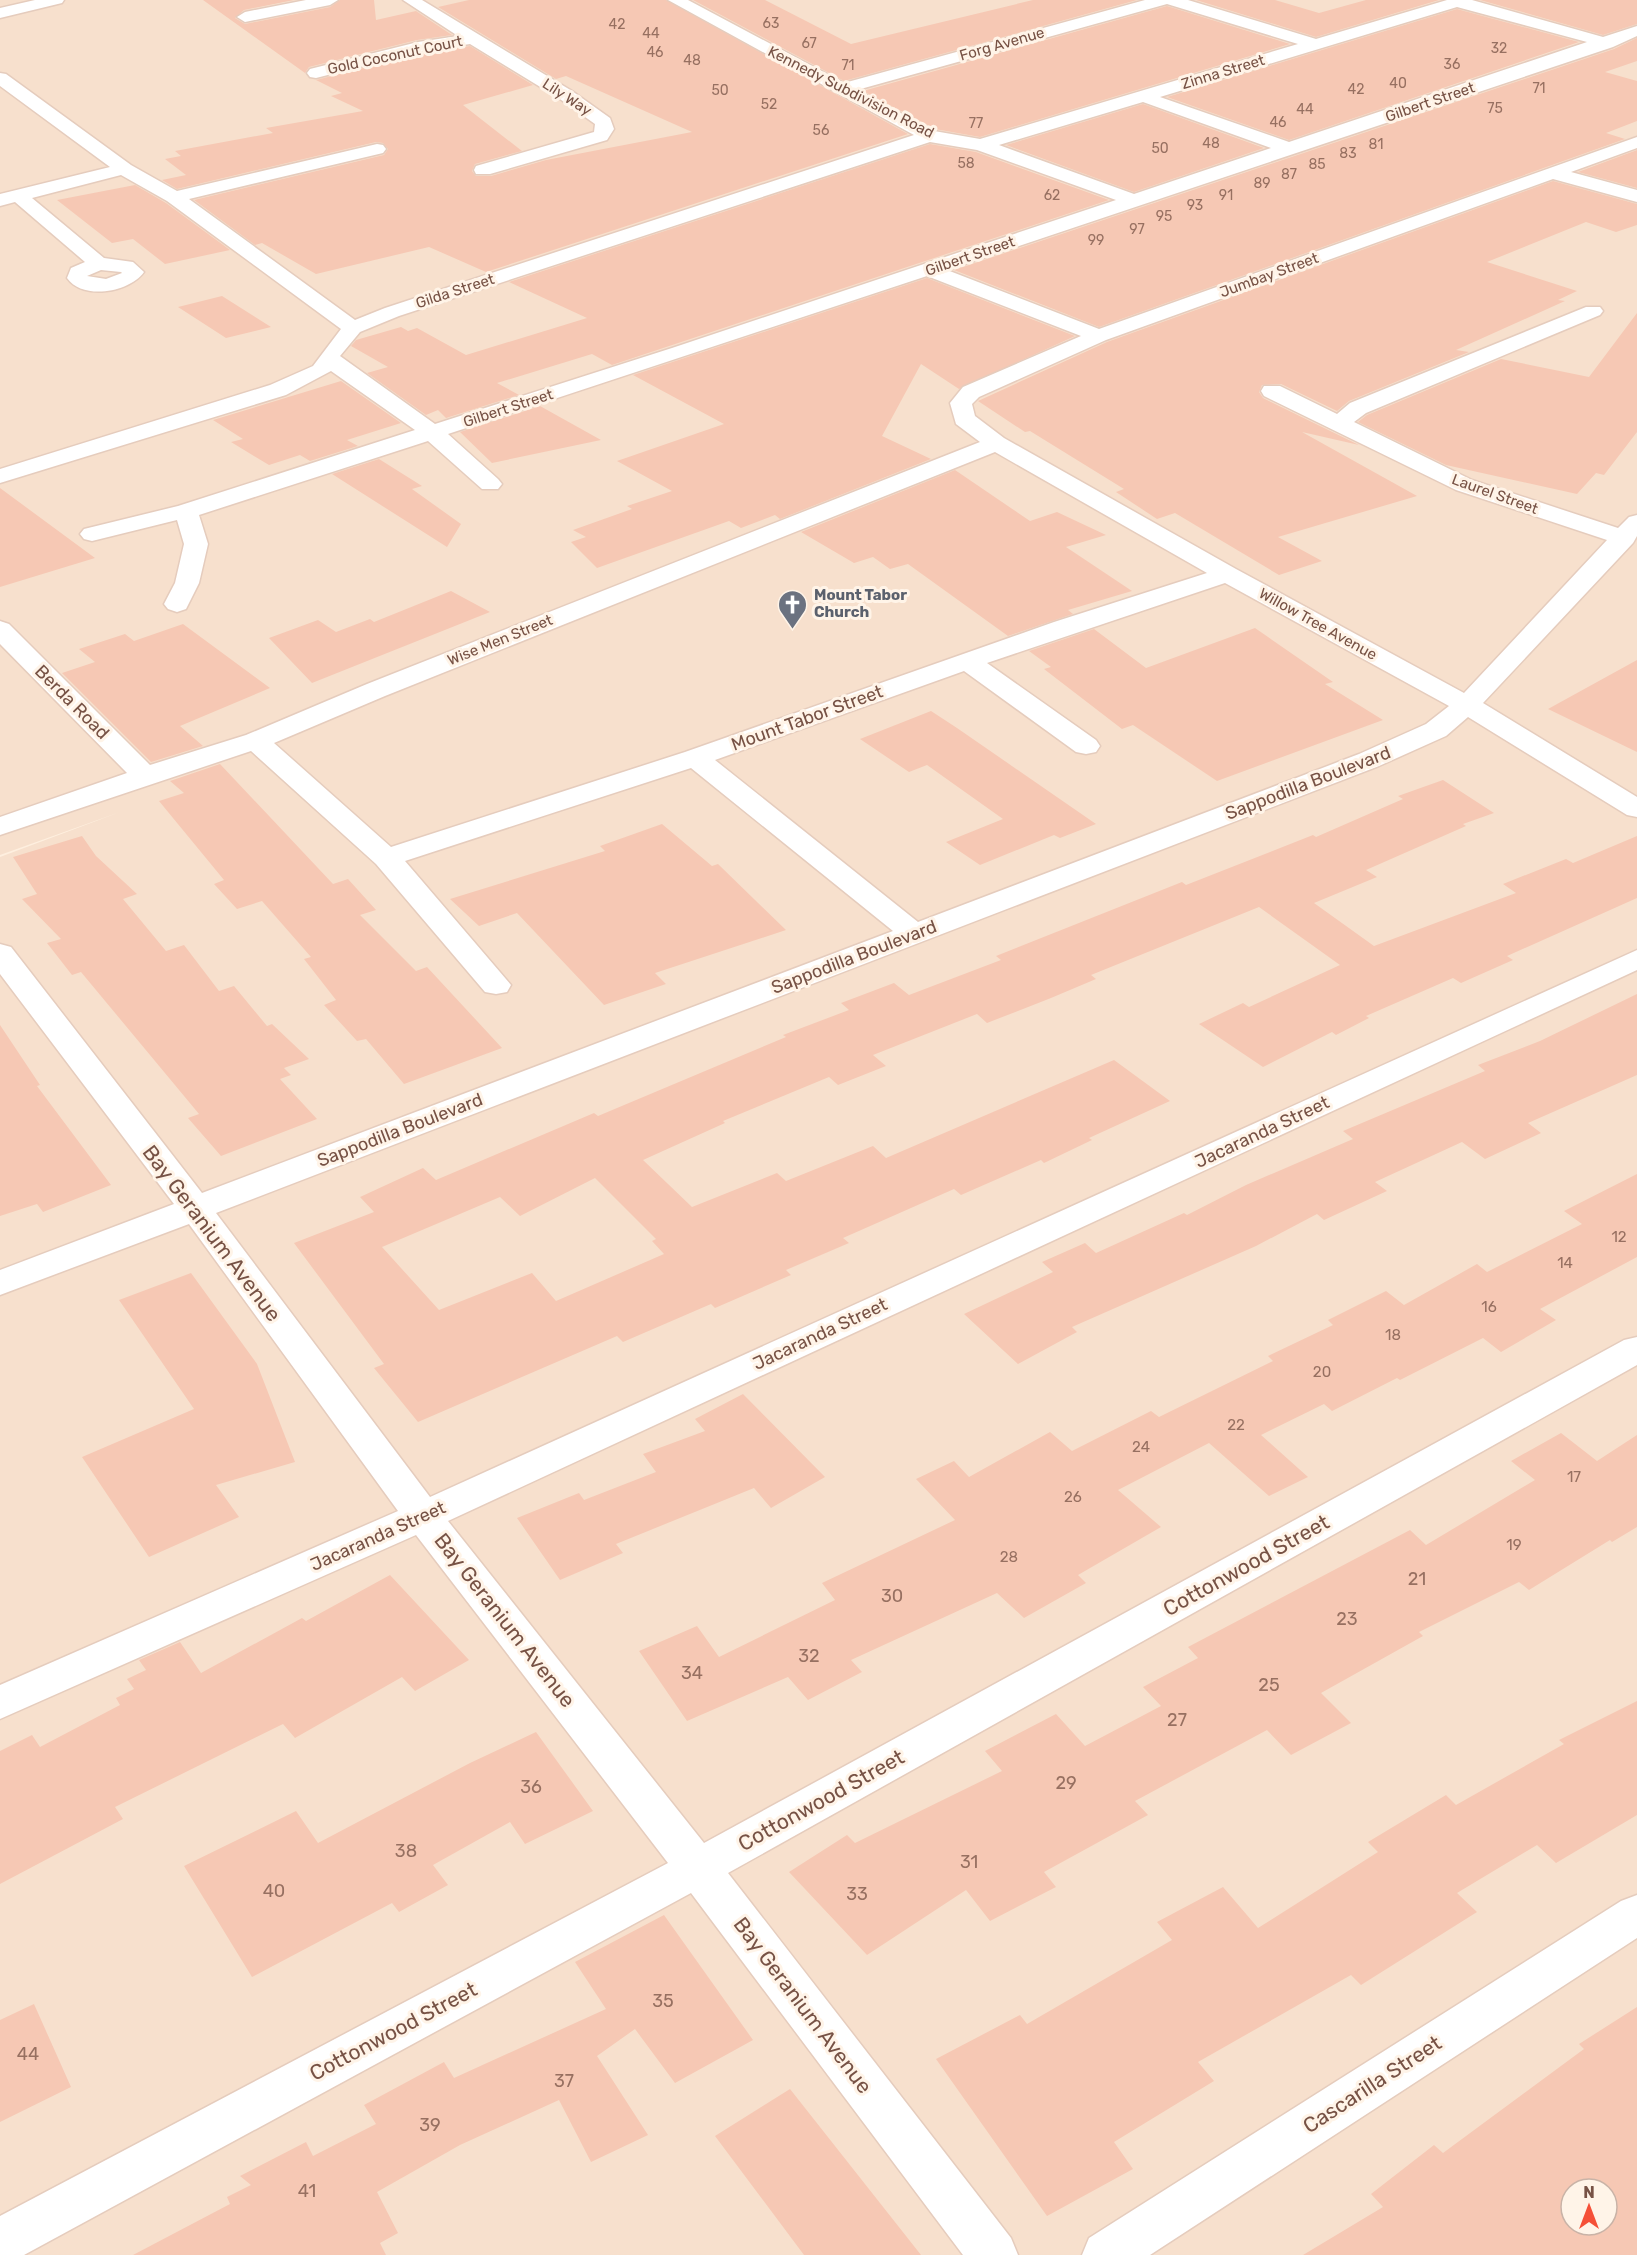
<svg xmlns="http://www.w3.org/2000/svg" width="1637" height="2255" viewBox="0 0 1637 2255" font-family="Rubik,sans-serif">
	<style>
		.residential { fill: #f7e0cd; fill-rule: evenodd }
		.building { fill: #f6c8b4; fill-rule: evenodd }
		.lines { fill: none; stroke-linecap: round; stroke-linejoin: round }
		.minor-casing { stroke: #e5ccbd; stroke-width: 3 }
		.minor { fill: #fff; fill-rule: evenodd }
		.labels { text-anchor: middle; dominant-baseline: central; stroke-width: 6; stroke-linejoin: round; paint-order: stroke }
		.far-number-label { font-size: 14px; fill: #977061 }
		.far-street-label { font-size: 15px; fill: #775245; stroke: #fff4e8 }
		.far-worship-label { font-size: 15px; font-weight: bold; fill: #5b616d; stroke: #fff4e8; text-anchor: start }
		.number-label { font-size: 15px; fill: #977061 }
		.street-label { font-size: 18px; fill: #775245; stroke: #fff4e8 }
		.near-number-label { font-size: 18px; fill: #977061 }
		.near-street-label { font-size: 21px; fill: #775245; stroke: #fff4e8 }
	</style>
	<rect width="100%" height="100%" fill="#feefdf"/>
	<path class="residential" d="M0 0H1637V2255H0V857L120 812 0 855ZM1571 2189H1607V2225H1571Z"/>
	<path class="building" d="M203 0H294L244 10 235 18 245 24 330 7 340 0H374L376 20 416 11 452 35 417 40 309 67 305 73Z
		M469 0H666L908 134 486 272 429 247 316 274 262 243 255 245 194 200 384 155 388 149 383 143 376 142 177 189 162 180 186 175 165 159 181 156 175 151 273 133 266 128 363 111 331 96 342 93 316 80 418 54 470 46 533 85 463 105 522 151 475 164 472 171 476 176H491L546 160 692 132 566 76 556 79 438 7Z
		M693 0H765L851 44 1033 0H1137L844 81Z
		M1196 0H1275L1319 13 1366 0H1439L1316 37Z
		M1480 0H1637V24L1603 35Z
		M1167 6 1290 44 980 137 935 129 863 91Z
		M1457 9 1579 42 1289 140 1167 97Z
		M1637 38V61L1605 72 1637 81V121L1606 133 1625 139 1099 327 954 270 1614 49Z
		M1143 104 1264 148 1134 192 1006 145Z
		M930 144 976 152 1109 200 612 365 592 354 497 383 519 395 446 418 438 410 426 415 367 373 388 367 351 346 356 340 401 327 408 331 417 328 466 355 587 318 509 282Z
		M1637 150V188L1578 172Z
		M1553 181 1637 204V225L1616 232 1586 222 1487 262 1577 291 1558 300 1565 301 1456 350 1469 352 1349 401 1337 411 1281 384 1262 385 1259 392 1263 398 1359 445 1302 432 1417 496 1278 537 1322 561 1279 575 1175 513 1157 519 1116 492 1124 489 1030 431 1025 432 978 401 1107 342Z
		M135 185 166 203 230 250 165 264 133 239 112 243 57 200Z
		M927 278 1075 336 959 389 921 364 882 436 931 459 780 519 775 515 741 528 729 521 597 568 571 542 586 537 573 530 632 509 627 506 672 491 617 461 724 424 633 375Z
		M222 296 271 327 226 338 178 307Z
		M1637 313V432L1604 475 1596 473 1577 494 1446 465 1358 422 1367 415 1501 359 1589 377Z
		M341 381 401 423 347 440 358 446 310 461 300 455 269 465 231 442 243 439 213 420Z
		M540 406 601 440 492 463 460 432Z
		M379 459 422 486 412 489 461 524 447 547 332 474Z
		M955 470 1030 521 1057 512 1106 535 1066 547 1132 591 1068 610 1073 614 1008 636 908 564 890 569 873 557 854 563 801 532Z
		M0 488 95 558 0 587Z
		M451 591 490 612 312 683 269 638 318 620 336 632 370 619 374 622Z
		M183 624 270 688 180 726 203 746 151 762 62 673 95 662 79 649 125 634 134 641Z
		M1255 628 1333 682 1325 684 1383 720 1217 781 1133 725 1122 729 1044 669 1051 667 1029 651 1094 629 1146 668Z
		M1637 660V752L1548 709Z
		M931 711 957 728 1096 824 1060 838 1054 835 980 865 946 842 1003 819 927 765 909 772 860 739Z
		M220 764 333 884 348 879 376 910 360 915 416 971 427 967 502 1048 404 1084 366 1039 357 1041 324 1005 336 1000 304 959 311 957 262 901 237 909 214 884 224 880 159 801 184 793 170 781Z
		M1443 780 1494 813 1463 824 1466 826 1366 870 1377 877 1314 903 1374 946 1516 893 1503 884 1566 859 1573 863 1637 836V898L1507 956 1513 960 1461 983 1453 978 1366 1016 1369 1018 1336 1035 1332 1032 1263 1067 1199 1024 1243 1003 1249 1007 1340 965 1259 907 1091 975 1096 979 1051 998 987 1023 977 1014 873 1055 886 1066 838 1085 829 1077 723 1121 725 1123 643 1160 692 1207 777 1173 786 1181 873 1146 886 1158 1114 1060 1170 1101 1089 1138 1092 1140 1044 1163 1041 1160 961 1195 954 1189 843 1238 849 1243 786 1270 791 1275 715 1308 711 1304 623 1342 617 1336 418 1422 374 1368 384 1364 294 1243 374 1212 360 1197 423 1168 436 1180 594 1113 598 1116 786 1037 783 1035 849 1010 841 1003 894 983 909 995 1001 960 996 956 1182 882 1186 885 1313 835 1316 837 1403 799 1398 796ZM595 1178 656 1239 652 1241 664 1254 556 1301 532 1273 439 1310 382 1247 500 1197 520 1216Z
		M662 824 712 866 718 864 786 930 655 973 666 984 604 1005 517 913 479 926 450 899 605 851 600 846Z
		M82 836 96 856 137 894 123 899 166 951 184 945 219 991 234 986 267 1026 272 1024 309 1059 284 1068 291 1075 280 1079 317 1119 221 1156 188 1118 199 1114 81 972 72 975 47 943 61 939 22 899 37 894 13 857Z
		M1637 994V1075L1528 1123 1541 1133 1485 1159 1462 1142 1375 1182 1387 1191 1324 1220 1317 1214 1256 1246 1072 1327 1077 1332 1018 1364 964 1314 1053 1272 1042 1262 1085 1243 1096 1253 1184 1213 1187 1215 1246 1185 1353 1139 1343 1131 1485 1071 1478 1065 1540 1041Z
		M0 1025 40 1085 37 1086 111 1185 43 1212 37 1204 0 1216Z
		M1637 1174V1257L1540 1309 1556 1320 1501 1352 1483 1338 1400 1380 1397 1378 1332 1411 1324 1404 1261 1435 1308 1477 1269 1496 1209 1443 1118 1490 1161 1527 1078 1575 1086 1583 1024 1618 997 1593 851 1660 862 1672 808 1700 788 1677 687 1721 639 1651 697 1626 719 1657 835 1600 822 1583 955 1520 916 1479 954 1461 969 1477 1050 1432 1072 1451 1151 1411 1159 1417 1273 1361 1268 1356 1333 1325 1328 1320 1386 1291 1404 1305 1477 1264 1487 1272 1582 1224 1564 1211Z
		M191 1273 257 1364 295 1462 216 1485 239 1517 149 1557 82 1457 194 1409 119 1300Z
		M743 1394 825 1477 771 1508 754 1488 616 1544 623 1553 560 1580 517 1518 579 1493 584 1500 656 1472 643 1454 705 1431 695 1419Z
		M1561 1433 1597 1461 1637 1435V1527L1612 1542 1610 1540 1529 1590 1519 1582 1419 1632 1423 1636 1321 1693 1351 1723 1291 1755 1267 1730 1135 1801 1148 1815 1044 1872 1056 1887 990 1921 966 1890 867 1955 789 1872 847 1835 855 1843 1002 1771 985 1751 1056 1714 1085 1746 1161 1706 1143 1687 1198 1658 1188 1647 1410 1530 1426 1545 1535 1480 1511 1461Z
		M390 1575 469 1660 415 1691 402 1677 295 1738 283 1724 115 1807 123 1819 0 1884V1751L32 1735 40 1747 120 1705 116 1698 134 1689 127 1679 146 1670 139 1660 180 1642 201 1673 302 1618 306 1621Z
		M1637 1701V1815L1556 1863 1537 1845 1457 1893 1477 1912 1361 1985 1351 1975 1198 2062 1214 2081 1114 2142 1133 2169 1047 2216 936 2059 1020 2015 1027 2024 1172 1940 1157 1922 1223 1887 1258 1928 1378 1852 1368 1842 1446 1795 1456 1805 1564 1744 1559 1740Z
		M536 1732 593 1811 525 1844 510 1822 433 1865 448 1885 399 1912 392 1903 252 1977 184 1866 296 1811 318 1843 470 1763Z
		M664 1915 753 2040 675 2083 635 2029 597 2056 648 2135 591 2162 559 2100 460 2145 377 2192 398 2233 380 2243 386 2255H133L230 2204 227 2197 251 2185 240 2176 306 2142 313 2156 376 2124 364 2105 444 2062 454 2078 606 2009 575 1962Z
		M34 2004 71 2087 0 2122V2020Z
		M1637 2007V2255H1303L1383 2207 1371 2194 1434 2145 1443 2153 1584 2049 1579 2044ZM1571 2189H1607V2225H1571Z
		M790 2089 921 2255H804L715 2136Z"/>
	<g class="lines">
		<defs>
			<path id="minor" d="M35 0H64L62 3 0 18V8Z
				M306 0H338L330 5 245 22 237 17 245 12Z
				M403 0H422L572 91 610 118 614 129 607 140 490 174H476L474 170 476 166 594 132 595 124 560 99 470 44 418 52 316 78 310 77 307 73 310 69 418 42 458 36Z
				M668 0H688L844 83 1145 0H1188L1316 39 1447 0H1472L1603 37 1637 26V36L1613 47 947 270 1099 329 1637 137V148L1571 172 1637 190V202L1553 179 1106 340 979 397 972 404 975 416 1004 438 1236 569 1464 693 1607 540 1456 490 1264 396 1261 391 1264 386H1280L1337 414 1350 403 1586 307H1600L1603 311 1600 315 1366 413 1354 422 1472 480 1618 528 1629 517 1637 515V536L1633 543 1483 703 1637 797V817L1627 815 1468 717 1446 736 1379 766 216 1213 430 1497 1637 950V970L448 1521 704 1843 1624 1340 1637 1337V1365L728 1873 1011 2238 1018 2255H963L691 1893 24 2255H0V2216L668 1863 416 1535 0 1719V1685L398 1511 189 1224 0 1295V1270L174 1204 0 974V944L11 947 202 1193 893 931 691 768 405 861 511 985 507 992 496 994 485 992 376 864 251 751 0 835V817L127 773 0 644V621L9 624 150 765 246 735 367 684 980 442 956 424 950 403 963 387 1081 336 927 276 448 434 498 479 502 484 498 489H482L428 441 199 515 208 544 199 583 186 609 177 612 168 609 164 604 175 583 184 544 177 520 92 541 84 539 80 534 84 529 178 506 415 430 331 371 286 395 0 483V469L270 385 313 366 341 329 167 201 121 175 32 198 104 258 133 262 144 272C130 292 83 301 67 278L71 268 85 262 15 202 0 206V194L110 167 0 86V73L6 74 131 165 177 191 377 144 383 145 386 149 383 153 189 199 355 320 385 308 914 135ZM1167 4 1298 44 980 139 934 131 857 90ZM1457 7 1587 42 1289 142 1160 97ZM1143 102 1271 148 1134 194 999 145ZM930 142 977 150 1116 200 672 348 435 424 340 356 360 332 399 316ZM101 270 121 272 122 273 106 279 87 276ZM995 452 1207 573 1054 622 685 752 391 847 274 743 385 696ZM1225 583 1449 706 1426 724 1359 754 918 922 715 760 964 671 1076 752 1086 754 1096 752 1100 746 1096 740 987 663Z
				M1637 1895V1938L1150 2255H1082L1089 2238 1621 1901Z"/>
		</defs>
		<use href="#minor" class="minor-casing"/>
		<use href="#minor" class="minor"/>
	</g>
	<defs>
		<symbol id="church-pin" viewBox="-11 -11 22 30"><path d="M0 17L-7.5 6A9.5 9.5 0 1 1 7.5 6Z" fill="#6b7280" stroke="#fff4e8"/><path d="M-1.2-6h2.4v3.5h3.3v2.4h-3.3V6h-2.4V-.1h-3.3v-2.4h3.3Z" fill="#fff"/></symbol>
	</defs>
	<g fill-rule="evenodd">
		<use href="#church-pin" x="776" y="588" width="33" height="45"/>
	</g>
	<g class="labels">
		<g class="far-number-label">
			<text x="771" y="23">63</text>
			<text x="617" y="24">42</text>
			<text x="651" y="33">44</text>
			<text x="809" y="43">67</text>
			<text x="1499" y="48">32</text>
			<text x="655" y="52">46</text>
			<text x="692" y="60">48</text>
			<text x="1452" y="64">36</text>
			<text x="848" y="65">71</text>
			<text x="1398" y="83">40</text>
			<text x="1539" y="88">71</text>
			<text x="1356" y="89">42</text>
			<text x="720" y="90">50</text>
			<text x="769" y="104">52</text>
			<text x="1495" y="108">75</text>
			<text x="1305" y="109">44</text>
			<text x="1278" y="122">46</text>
			<text x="976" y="123">77</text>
			<text x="821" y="130">56</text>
			<text x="1211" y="143">48</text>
			<text x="1376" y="144">81</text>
			<text x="1160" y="148">50</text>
			<text x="1348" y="153">83</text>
			<text x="966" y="163">58</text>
			<text x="1317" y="164">85</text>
			<text x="1289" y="174">87</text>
			<text x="1262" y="183">89</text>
			<text x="1052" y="195">62</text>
			<text x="1226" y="195">91</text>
			<text x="1195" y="205">93</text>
			<text x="1164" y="216">95</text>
			<text x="1137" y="229">97</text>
			<text x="1096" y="240">99</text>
		</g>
		<g class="far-street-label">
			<text transform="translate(1002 44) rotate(-16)">Forg Avenue</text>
			<text transform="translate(395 55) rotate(-12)">Gold Coconut Court</text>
			<text transform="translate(1223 72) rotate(-17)">Zinna Street</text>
			<text transform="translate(851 92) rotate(27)">Kennedy Subdivision Road</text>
			<text transform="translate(567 97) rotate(33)">Lily Way</text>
			<text transform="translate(1430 102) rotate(-19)">Gilbert Street</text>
			<text transform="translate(970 256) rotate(-19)">Gilbert Street</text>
			<text transform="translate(1269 275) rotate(-20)">Jumbay Street</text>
			<text transform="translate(455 291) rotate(-18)">Gilda Street</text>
			<text transform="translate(508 408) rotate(-18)">Gilbert Street</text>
			<text transform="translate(1495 494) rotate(20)">Laurel Street</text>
			<text transform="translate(1318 624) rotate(29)">Willow Tree Avenue</text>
			<text transform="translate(500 640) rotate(-22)">Wise Men Street</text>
		</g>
		<g class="far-worship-label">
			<text x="814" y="595">Mount Tabor<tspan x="814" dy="17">Church</tspan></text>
		</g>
		<g class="number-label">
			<text x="1619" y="1237">12</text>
			<text x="1565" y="1263">14</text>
			<text x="1489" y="1307">16</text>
			<text x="1393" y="1335">18</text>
			<text x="1322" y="1372">20</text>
			<text x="1236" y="1425">22</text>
			<text x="1141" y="1447">24</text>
			<text x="1574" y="1477">17</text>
			<text x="1073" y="1497">26</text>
			<text x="1514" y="1545">19</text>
			<text x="1009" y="1557">28</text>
		</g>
		<g class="street-label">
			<text transform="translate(72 702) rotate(45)">Berda Road</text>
			<text transform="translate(807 718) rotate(-20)">Mount Tabor Street</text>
			<text transform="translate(1308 783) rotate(-21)">Sappodilla Boulevard</text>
			<text transform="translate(854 957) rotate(-21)">Sappodilla Boulevard</text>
			<text transform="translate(400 1130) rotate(-21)">Sappodilla Boulevard</text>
			<text transform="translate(1262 1132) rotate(-25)">Jacaranda Street</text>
			<text transform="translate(820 1334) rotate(-25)">Jacaranda Street</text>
			<text transform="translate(378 1536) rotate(-24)">Jacaranda Street</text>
		</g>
		<g class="near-number-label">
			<text x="1417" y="1579">21</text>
			<text x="892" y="1596">30</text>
			<text x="1347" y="1619">23</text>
			<text x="809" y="1656">32</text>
			<text x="692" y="1673">34</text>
			<text x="1269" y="1685">25</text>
			<text x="1177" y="1720">27</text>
			<text x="1066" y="1783">29</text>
			<text x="531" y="1787">36</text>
			<text x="406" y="1851">38</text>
			<text x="969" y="1862">31</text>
			<text x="274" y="1891">40</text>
			<text x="857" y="1894">33</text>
			<text x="663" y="2001">35</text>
			<text x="28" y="2054">44</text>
			<text x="564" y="2081">37</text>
			<text x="430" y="2125">39</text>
			<text x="307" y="2191">41</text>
		</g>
		<g class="near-street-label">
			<text transform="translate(212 1233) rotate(53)">Bay Geranium Avenue</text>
			<text transform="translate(1246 1565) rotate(-29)">Cottonwood Street</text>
			<text transform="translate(505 1620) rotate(52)">Bay Geranium Avenue</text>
			<text transform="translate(821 1800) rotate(-29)">Cottonwood Street</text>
			<text transform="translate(803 2005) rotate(53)">Bay Geranium Avenue</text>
			<text transform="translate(393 2031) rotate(-28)">Cottonwood Street</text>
			<text transform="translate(1372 2084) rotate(-33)">Cascarilla Street</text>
		</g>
	</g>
	<g transform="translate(1589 2207)"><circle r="28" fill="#fff4e8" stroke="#c9b3a7" stroke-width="1.5"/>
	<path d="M0-4.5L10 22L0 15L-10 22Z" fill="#f55038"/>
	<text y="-9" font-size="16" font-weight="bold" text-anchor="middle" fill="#775245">N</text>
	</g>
</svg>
